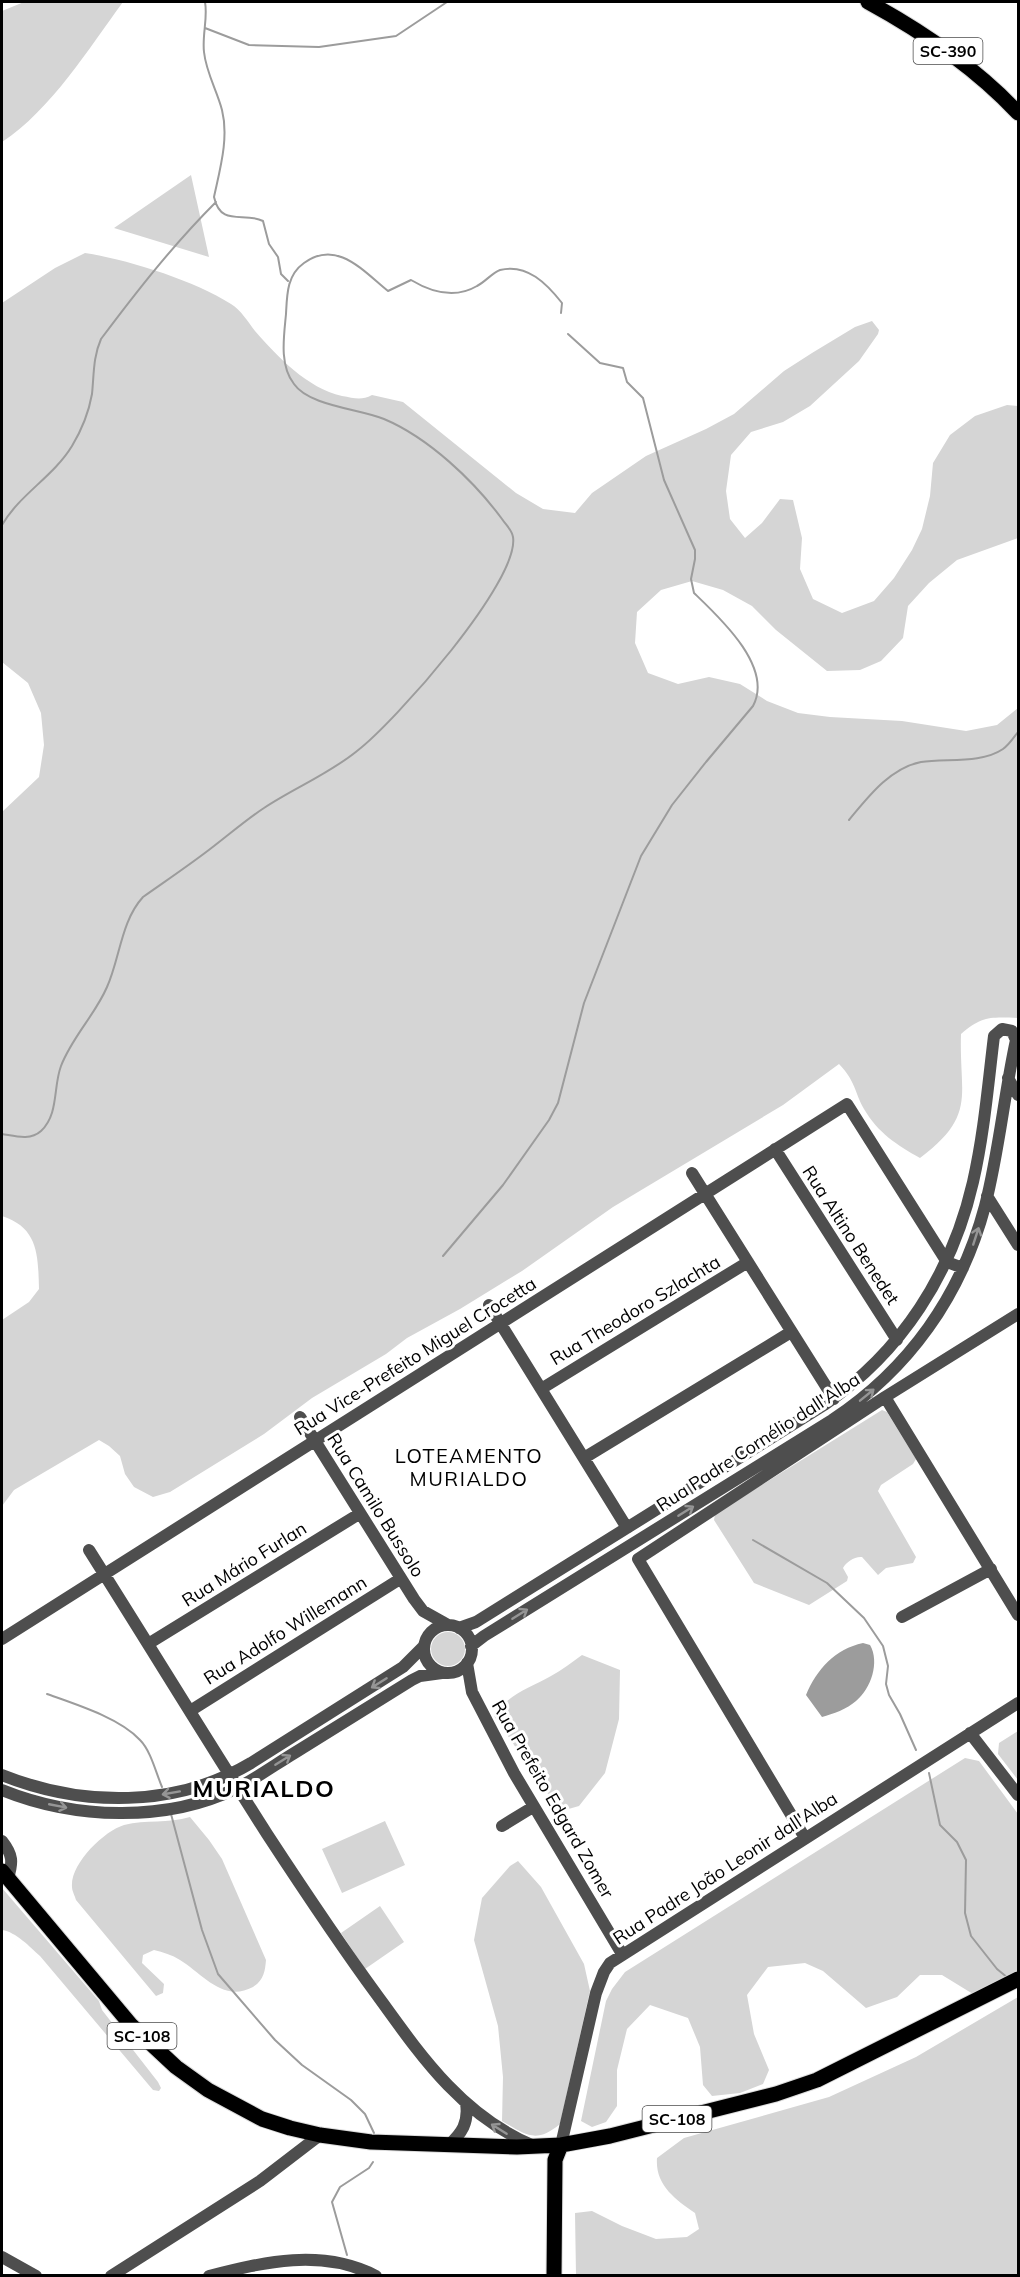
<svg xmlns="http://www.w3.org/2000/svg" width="1020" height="2277" viewBox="0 0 1020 2277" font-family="Mulish,sans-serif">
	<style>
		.green { fill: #d5d5d5 }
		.water { fill: #9c9c9c }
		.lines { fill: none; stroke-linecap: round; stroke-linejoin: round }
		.stream { stroke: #9c9c9c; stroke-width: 2 }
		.major-casing { stroke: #dbdbdb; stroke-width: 17 }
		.minor { stroke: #4e4e4e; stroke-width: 12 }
		.major { stroke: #000; stroke-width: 15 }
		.oneway { stroke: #959595 }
		.labels { text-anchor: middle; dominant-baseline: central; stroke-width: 6; stroke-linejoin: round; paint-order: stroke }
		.shield { fill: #fff; stroke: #4c4c4c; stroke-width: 1.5 }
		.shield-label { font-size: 16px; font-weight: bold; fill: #000 }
		.street-label { font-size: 18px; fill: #000; stroke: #fff }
		.neighbourhood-label { font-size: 20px; letter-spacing: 1.5px; fill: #000; stroke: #fff }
		.district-label { font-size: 24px; font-weight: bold; letter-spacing: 1.5px; fill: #000; stroke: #fff }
	</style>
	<rect width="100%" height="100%" fill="#fff"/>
	<path class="green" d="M24 2H123C89 48 51 110 2 142V11Z
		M191 175 209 257 114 228Z
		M85 253C129 260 193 280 231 304 241 310 248 322 255 331 278 357 307 388 342 396 354 398 361 401 372 395L403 402 516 493 543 509 575 513 592 493 646 456 706 429 734 414 784 371 812 353 855 327 872 321 879 330 878 334 859 361 810 406 783 422 751 432 731 455 726 491 730 519 745 538 762 523 780 499 793 500 802 538 800 569 813 599 842 613 874 601 894 578 912 550 922 529 930 496 933 463 950 435 975 416 1007 405 1018 406V538L957 560 929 583 908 606 903 638 881 661 860 670 827 671 776 630 752 606 723 590 692 581 661 590 637 612 635 643 648 673 678 684 709 677 740 684 767 701 798 713 830 717 902 721 966 731 997 725 1018 708V1018C990 1017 982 1016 961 1034 959 1096 977 1115 920 1158 897 1145 878 1133 864 1109 854 1091 856 1082 839 1064L783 1105 613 1207 522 1271 460 1309 407 1338 386 1354 312 1398 264 1434 170 1492 153 1497 134 1487 125 1474 120 1456 109 1446 99 1440 14 1490 2 1506V1320L29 1302 39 1289C38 1256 39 1228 2 1216V812L39 777 44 745 41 713 28 683 2 662V303L55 268Z
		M882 1410 887 1412 916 1459 913 1464 881 1485 878 1491 916 1557 913 1563 886 1568 878 1575 862 1557C855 1556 846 1562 843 1568L848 1577 847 1581 809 1605 754 1583 714 1520 715 1514Z
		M431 1649a17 17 0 1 1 34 0a17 17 0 1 1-34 0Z
		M582 1655 620 1670 619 1719 605 1773 579 1806 565 1810 555 1804 494 1716C508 1694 528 1689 551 1676 562 1670 572 1662 582 1655Z
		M1018 1731V1780L998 1754 999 1743Z
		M965 1758 979 1761 1018 1814V1971L973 1994 942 1975H920L897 1997 866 2008 823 1971 805 1963 768 1967 747 1995 754 2034 769 2070 763 2084 740 2093 712 2096 703 2085 700 2047 688 2018 650 2005 627 2029 617 2070V2106L606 2122 592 2127 581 2121 606 2001 612 1989 625 1972Z
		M190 1817 209 1840 222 1859 266 1960C265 1971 264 1980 253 1987 223 2003 203 1974 180 1960 172 1955 163 1952 154 1950L143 1955 142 1963 164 1984 163 1993 156 1996 76 1900C75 1896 72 1891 72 1887 70 1864 104 1831 124 1825 146 1819 168 1824 190 1817Z
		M385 1821 405 1865 342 1893 322 1849Z
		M518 1861 541 1887 584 1964 590 1991 560 2124C536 2144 526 2135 502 2121L503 2077 498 2026 474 1940 482 1898 510 1866Z
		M2 1888 99 2001 102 2010 158 2082 161 2088 159 2091 153 2090 40 1956C30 1947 16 1932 2 1930Z
		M380 1906 404 1942 365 1969 341 1933Z
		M1018 1997V2275H576L575 2213 592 2211 622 2226 656 2239 687 2237 699 2229 695 2213C675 2199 655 2185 657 2158L684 2138 829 2097 916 2057Z"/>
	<path class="water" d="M863 1643 870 1645C880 1662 871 1689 856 1701 847 1709 833 1714 822 1717L806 1695C817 1669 835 1649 863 1643Z"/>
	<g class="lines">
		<path class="stream" d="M205 2C208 18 202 35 204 52 206 72 217 91 222 110 229 138 220 169 214 197 221 228 244 211 263 221L269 244 278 257 281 274 288 281
			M205 28 249 45 319 47 396 36 447 2
			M2 525C20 494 53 477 72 446 81 431 89 411 92 394 94 375 93 357 101 339 137 291 173 245 216 202
			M849 820C868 797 890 768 921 762 946 758 981 764 1003 749 1009 745 1014 737 1018 732
			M2 1134C15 1136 30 1141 41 1131 59 1114 53 1087 61 1066 72 1037 95 1015 107 987 120 958 121 921 143 897 167 880 191 864 214 846 231 833 247 819 264 808 294 788 329 774 357 751 394 723 520 581 513 537 512 530 506 525 502 519 474 481 429 438 384 419 360 409 309 406 294 384 279 365 284 336 286 314 287 294 287 275 304 263 337 239 363 271 388 291L411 280C431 292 455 299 477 286 485 282 492 273 500 270 527 263 547 284 562 303L561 313
			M443 1256 503 1185 549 1120 558 1103 584 1003 641 856 672 805 706 762 753 706C774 667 719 617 694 593L691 579 695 559V550L664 480 643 398 627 382 623 368 600 363 568 334
			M753 1540 827 1583 864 1618 883 1646 888 1666 886 1684 889 1695 900 1714 916 1750
			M47 1694C75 1704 120 1718 140 1740 151 1751 156 1773 162 1787
			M929 1773 940 1825 957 1842 966 1860 965 1913 971 1936 997 1969 1008 1978
			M171 1814 202 1930 218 1974 275 2040 302 2065 351 2100 365 2114 374 2133
			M347 2255 332 2202 340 2187 369 2168 373 2162"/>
		<defs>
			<path id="major" d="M868 2C923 32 975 67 1018 113
				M2 1871 131 2025 176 2067 208 2090 262 2119 290 2128 320 2135 371 2142 517 2147 561 2145 610 2136 776 2094 817 2080 1018 1979
				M554 2276 555 2160 561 2145"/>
		</defs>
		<use href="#major" class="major-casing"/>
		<path class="minor" d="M1008 1078 1018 1095
			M775 1149 897 1340
			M692 1173 834 1399
			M987 1196 1018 1245
			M489 1305 627 1528
			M541 1389 748 1262
			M885 1397 1018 1615
			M300 1417 414 1599 423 1611 448 1625
			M584 1458 791 1332
			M89 1550C149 1645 207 1740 267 1834 303 1889 338 1942 377 1995 421 2056 462 2116 534 2146
			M902 1617 991 1569
			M424 1649a24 24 0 1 1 48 0a24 24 0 1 1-48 0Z
			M459 1628 476 1622 824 1405C902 1352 952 1273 973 1182 984 1134 988 1085 994 1036L1002 1029 1012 1031 1016 1040C1004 1095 999 1152 985 1206 961 1296 909 1369 832 1420L484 1636 471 1646
			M2 1639 847 1104 947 1262 963 1268
			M148 1644 359 1514
			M467 1663 472 1692 514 1773 622 1954
			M190 1711 400 1579
			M970 1733 1018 1795
			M2 1775C82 1807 176 1808 251 1763L403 1667 424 1646
			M2 1790C74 1819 166 1823 237 1788 257 1778 276 1764 296 1752 334 1728 373 1704 412 1680L420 1676 442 1673
			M502 1826 533 1807
			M805 1838 638 1559 885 1397 1018 1314
			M2 1841C13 1855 13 1862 8 1878
			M561 2145 596 1993 604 1972 610 1963 1018 1703
			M448 2146C462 2133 469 2123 466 2103
			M2 2257 36 2276
			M111 2276 260 2181 320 2135
			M209 2276C264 2262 322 2248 376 2276"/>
		<use href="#major" class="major"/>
	</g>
	<defs><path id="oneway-shaft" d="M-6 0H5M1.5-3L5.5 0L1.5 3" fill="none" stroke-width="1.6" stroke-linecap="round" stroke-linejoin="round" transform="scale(1.5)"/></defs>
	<g class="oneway">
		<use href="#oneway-shaft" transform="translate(976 1236) rotate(-72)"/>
		<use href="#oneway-shaft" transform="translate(867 1395) rotate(-39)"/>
		<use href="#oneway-shaft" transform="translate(686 1511) rotate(-32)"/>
		<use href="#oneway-shaft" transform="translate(520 1614) rotate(-32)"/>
		<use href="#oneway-shaft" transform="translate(379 1683) rotate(148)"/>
		<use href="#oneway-shaft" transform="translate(283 1760) rotate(-32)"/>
		<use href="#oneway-shaft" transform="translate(171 1793) rotate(170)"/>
		<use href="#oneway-shaft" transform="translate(58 1806) rotate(11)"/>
		<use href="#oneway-shaft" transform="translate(499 2129) rotate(-148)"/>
	</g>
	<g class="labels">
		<g class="shield">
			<rect x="913.5" y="38" width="69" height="26" rx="4.5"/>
			<rect x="107.5" y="2023" width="69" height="26" rx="4.5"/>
			<rect x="642.5" y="2106" width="69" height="26" rx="4.5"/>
		</g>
		<g class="shield-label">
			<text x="948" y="51">SC-390</text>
			<text x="142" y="2036">SC-108</text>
			<text x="677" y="2119">SC-108</text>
		</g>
		<g class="street-label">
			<text transform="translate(851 1235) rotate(57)">Rua Altino Benedet</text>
			<text transform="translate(635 1310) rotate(-31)">Rua Theodoro Szlachta</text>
			<text transform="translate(415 1356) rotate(-32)">Rua Vice-Prefeito Miguel Crocetta</text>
			<text transform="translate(758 1442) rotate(-33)">Rua Padre Cornélio dall'Alba</text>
			<text transform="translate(376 1505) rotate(58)">Rua Camilo Bussolo</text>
			<text transform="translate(244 1564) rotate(-32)">Rua Mário Furlan</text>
			<text transform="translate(285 1630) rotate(-32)">Rua Adolfo Willemann</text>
			<text transform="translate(553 1799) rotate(60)">Rua Prefeito Edgard Zomer</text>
			<text transform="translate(725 1868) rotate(-33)">Rua Padre João Leonir dall'Alba</text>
		</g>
		<g class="neighbourhood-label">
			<text x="469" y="1455">LOTEAMENTO<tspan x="469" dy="23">MURIALDO</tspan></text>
		</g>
		<g class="district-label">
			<text x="264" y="1788">MURIALDO</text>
		</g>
	</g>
	<rect width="1020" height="2277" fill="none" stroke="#000000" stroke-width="6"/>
</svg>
